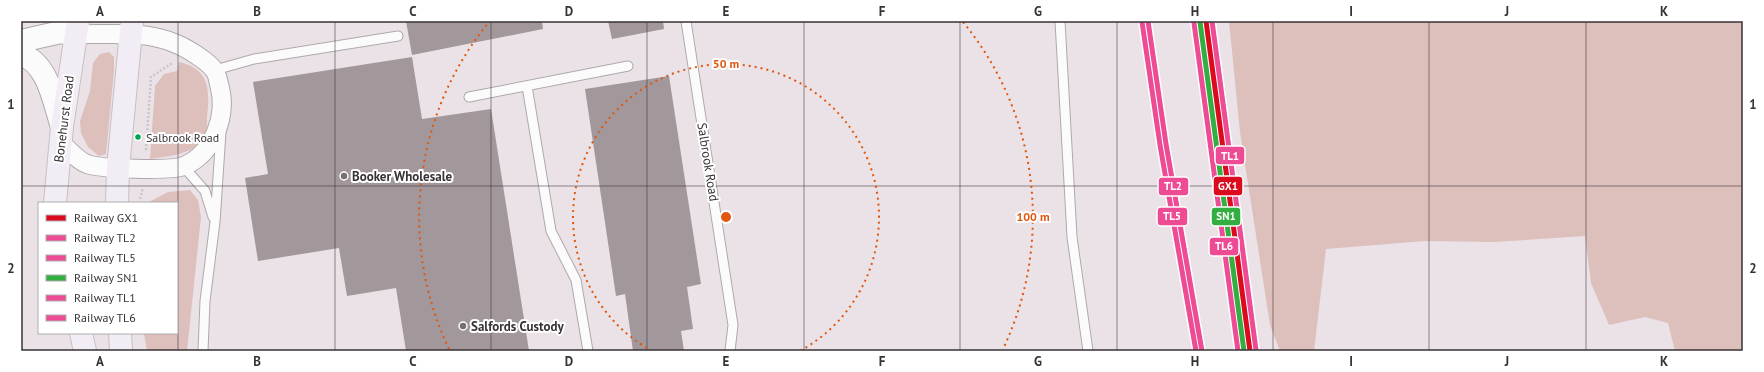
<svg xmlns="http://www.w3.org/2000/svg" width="1764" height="372" viewBox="0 0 1764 372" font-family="'PT Sans',sans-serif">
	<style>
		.green { fill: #ddbfbc }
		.building { fill: #a2979b }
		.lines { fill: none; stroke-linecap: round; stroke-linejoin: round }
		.service-casing { stroke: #aea8ac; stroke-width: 11 }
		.minor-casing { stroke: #aea8ac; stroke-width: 20 }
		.tertiary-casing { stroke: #aea8ac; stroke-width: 24 }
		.primary-casing { stroke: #c5c0c3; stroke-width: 24 }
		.path { stroke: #c8c5c7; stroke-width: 2.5; stroke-dasharray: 2 2; stroke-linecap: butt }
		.service { stroke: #fcfbfb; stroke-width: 9 }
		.minor { stroke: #fcfbfb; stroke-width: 18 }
		.tertiary { stroke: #fcfbfb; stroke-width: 22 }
		.primary { stroke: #f2edf4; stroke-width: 22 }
		.rail-1-casing { stroke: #fff; stroke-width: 8 }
		.rail-2-casing { stroke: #fff; stroke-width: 8 }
		.rail-3-casing { stroke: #fff; stroke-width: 8 }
		.rail-4-casing { stroke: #fff; stroke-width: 8 }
		.rail-5-casing { stroke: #fff; stroke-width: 8 }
		.rail-6-casing { stroke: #fff; stroke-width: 8 }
		.rail-1 { stroke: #dc0a1e; stroke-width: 5 }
		.rail-2 { stroke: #ee4b95; stroke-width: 5 }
		.rail-3 { stroke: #ee4b95; stroke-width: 5 }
		.rail-4 { stroke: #33ae40; stroke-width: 5 }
		.rail-5 { stroke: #ee4b95; stroke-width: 5 }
		.rail-6 { stroke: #ee4b95; stroke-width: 5 }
		.grid { fill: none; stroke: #383236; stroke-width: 1; stroke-opacity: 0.55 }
		.ring { fill: none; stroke: #df570e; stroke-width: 2; stroke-dasharray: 2 4 }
		.bus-dot { fill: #00a651; stroke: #fff; stroke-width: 1.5 }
		.poi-dot { fill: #767074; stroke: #fff; stroke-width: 1.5 }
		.labels { text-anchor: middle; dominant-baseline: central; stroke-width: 4; stroke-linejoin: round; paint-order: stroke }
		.bus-label { font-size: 12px; fill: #383236; stroke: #fff; text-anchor: start }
		.street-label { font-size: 13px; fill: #383236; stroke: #fff }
		.poi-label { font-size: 13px; font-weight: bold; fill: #383236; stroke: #fff; text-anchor: start }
		.centre { fill: #df570e; stroke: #fff; stroke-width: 2 }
		.ring-label { font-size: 12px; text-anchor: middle; font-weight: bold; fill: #df570e; stroke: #fff; stroke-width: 4; stroke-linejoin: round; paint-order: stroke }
		.line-badge { stroke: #fff; stroke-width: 1.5 }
		.badge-label { font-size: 11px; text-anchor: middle; font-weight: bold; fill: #fff }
		.neatline { fill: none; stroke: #383236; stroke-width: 1.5 }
		.grid-label { font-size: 13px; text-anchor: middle; font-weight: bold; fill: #383236 }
	</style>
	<rect width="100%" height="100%" fill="#eae2e7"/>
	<path class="green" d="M1229 21H1743V351H1675L1668 323 1645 317 1609 325 1591 283 1585 236 1494 242 1425 241 1326 249 1314 351H1280L1270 325 1240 132Z
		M109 52 114 57V70L106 154 99 156 88 147 81 133 80 121 90 91 93 63 100 54Z
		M179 62C210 69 210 90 207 117 207 125 208 135 202 141 190 155 168 156 150 159L155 86 164 74 177 71Z
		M190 190 198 200 201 217 187 351H147L144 333H177V203L149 202 168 192Z"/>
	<path class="building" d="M406 21H542L543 29 412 55Z
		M608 21H663L664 29 612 39Z
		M412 57 422 119 491 109 529 351H406L396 288 347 296 339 248 258 261 245 178 268 174 253 82Z
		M669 76 701 284 687 287 693 329 681 331 684 351H633L625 294 616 296 585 89Z"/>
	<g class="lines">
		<defs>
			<path id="service" d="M686 21 733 325 730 351
				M1060 21 1072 237 1088 351
				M215 70 254 59 398 36
				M527 86 551 231 576 280 588 351
				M469 97 628 66
				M183 166 205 191 213 217
				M203 351 205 301 215 222 221 132"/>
			<path id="minor" d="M61 143C68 149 78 161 87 164 100 169 171 171 184 166 214 153 228 115 219 84 218 80 217 73 214 70 208 61 185 47 174 43 144 30 107 35 75 34"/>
			<path id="tertiary" d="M21 41 61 32 75 34
				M21 55C48 62 54 103 62 127"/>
			<path id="primary" d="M55 203 62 127 78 21
				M117 203 118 168 132 21
				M81 333 85 351
				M120 333 121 351"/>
		</defs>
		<use href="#service" class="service-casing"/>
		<use href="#minor" class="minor-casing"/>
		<use href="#tertiary" class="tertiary-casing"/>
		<use href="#primary" class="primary-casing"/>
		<path class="path" d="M147 134 190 138
			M146 150 151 77 172 63
			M140 199 143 188"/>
		<use href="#service" class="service"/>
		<use href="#minor" class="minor"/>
		<use href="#tertiary" class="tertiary"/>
		<use href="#primary" class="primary"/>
		<defs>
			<path id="rail-1" d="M1206 21 1250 351"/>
			<path id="rail-2" d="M1148 21 1166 144 1202 351"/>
			<path id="rail-3" d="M1142 22 1160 145 1196 351"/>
			<path id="rail-4" d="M1200 22 1244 351"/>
			<path id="rail-5" d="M1212 21 1256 350"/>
			<path id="rail-6" d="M1194 23 1238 351"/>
		</defs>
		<use href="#rail-1" class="rail-1-casing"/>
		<use href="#rail-2" class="rail-2-casing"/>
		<use href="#rail-3" class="rail-3-casing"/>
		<use href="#rail-4" class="rail-4-casing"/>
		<use href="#rail-5" class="rail-5-casing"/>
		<use href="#rail-6" class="rail-6-casing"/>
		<use href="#rail-1" class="rail-1"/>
		<use href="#rail-2" class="rail-2"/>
		<use href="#rail-3" class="rail-3"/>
		<use href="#rail-4" class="rail-4"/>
		<use href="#rail-5" class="rail-5"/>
		<use href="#rail-6" class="rail-6"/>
	</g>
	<path class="grid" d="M178 21V351M335 21V351M491 21V351M647 21V351M804 21V351M960 21V351M1117 21V351M1273 21V351M1429 21V351M1586 21V351M21 186H1743"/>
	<g class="ring">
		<path d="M652 351A153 153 0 1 1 800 351"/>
		<path d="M449 349A307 307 0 0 1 489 22M963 22A307 307 0 0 1 1003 349"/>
	</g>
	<circle class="bus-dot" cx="138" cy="137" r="3.5"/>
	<g class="poi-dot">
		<circle cx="344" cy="176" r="4"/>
		<circle cx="463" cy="326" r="4"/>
	</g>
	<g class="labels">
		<g class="bus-label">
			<text x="146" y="137">Salbrook Road</text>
		</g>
		<g class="street-label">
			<text transform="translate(64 119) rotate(-83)">Bonehurst Road</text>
			<text transform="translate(708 162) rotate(81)">Salbrook Road</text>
		</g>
		<g class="poi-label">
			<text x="352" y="176">Booker Wholesale</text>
			<text x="471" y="326">Salfords Custody</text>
		</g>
	</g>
	<circle cx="726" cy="217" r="6" class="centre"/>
	<g class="ring-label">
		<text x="726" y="68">50 m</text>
		<text x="1033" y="221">100 m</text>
	</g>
	<g class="line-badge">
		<rect x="1215" y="146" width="30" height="19" rx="4" fill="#ee4b95"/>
		<rect x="1213" y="176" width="30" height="20" rx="4" fill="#dc0a1e"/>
		<rect x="1158" y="177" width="31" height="19" rx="4" fill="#ee4b95"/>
		<rect x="1211" y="207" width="30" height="19" rx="4" fill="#33ae40"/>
		<rect x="1157" y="207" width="31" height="19" rx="4" fill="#ee4b95"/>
		<rect x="1209" y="237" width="30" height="19" rx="4" fill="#ee4b95"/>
	</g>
	<g class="badge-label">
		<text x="1230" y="160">TL1</text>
		<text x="1228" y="190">GX1</text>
		<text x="1173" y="190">TL2</text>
		<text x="1226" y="220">SN1</text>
		<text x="1172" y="220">TL5</text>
		<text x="1224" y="250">TL6</text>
	</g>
	<rect width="1764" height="372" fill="none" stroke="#ffffff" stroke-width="44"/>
	<rect x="38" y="202" width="140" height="132" fill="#ffffff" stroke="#afadaf"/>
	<rect x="46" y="215" width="20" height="6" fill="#dc0a1e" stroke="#afadaf"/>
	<text x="74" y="222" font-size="12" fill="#383236">Railway GX1</text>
	<rect x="46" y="235" width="20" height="6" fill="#ee4b95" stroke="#afadaf"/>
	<text x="74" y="242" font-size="12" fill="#383236">Railway TL2</text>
	<rect x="46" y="255" width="20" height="6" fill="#ee4b95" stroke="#afadaf"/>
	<text x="74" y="262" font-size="12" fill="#383236">Railway TL5</text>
	<rect x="46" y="275" width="20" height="6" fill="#33ae40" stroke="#afadaf"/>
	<text x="74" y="282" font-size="12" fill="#383236">Railway SN1</text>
	<rect x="46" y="295" width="20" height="6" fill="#ee4b95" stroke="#afadaf"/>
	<text x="74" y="302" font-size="12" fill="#383236">Railway TL1</text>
	<rect x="46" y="315" width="20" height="6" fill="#ee4b95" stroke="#afadaf"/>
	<text x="74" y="322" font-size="12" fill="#383236">Railway TL6</text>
	<rect x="22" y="22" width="1720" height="328" class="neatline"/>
	<g class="grid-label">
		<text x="100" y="16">A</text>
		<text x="257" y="16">B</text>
		<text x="413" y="16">C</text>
		<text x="569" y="16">D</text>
		<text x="726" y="16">E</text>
		<text x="882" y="16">F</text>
		<text x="1038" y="16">G</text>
		<text x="1195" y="16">H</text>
		<text x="1351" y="16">I</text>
		<text x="1507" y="16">J</text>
		<text x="1664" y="16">K</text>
		<text x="11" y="109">1</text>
		<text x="1753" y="109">1</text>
		<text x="11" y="273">2</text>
		<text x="1753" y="273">2</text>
		<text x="100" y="366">A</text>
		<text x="257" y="366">B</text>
		<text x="413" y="366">C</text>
		<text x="569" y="366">D</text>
		<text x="726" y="366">E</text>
		<text x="882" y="366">F</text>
		<text x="1038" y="366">G</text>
		<text x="1195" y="366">H</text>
		<text x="1351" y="366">I</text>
		<text x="1507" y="366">J</text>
		<text x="1664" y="366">K</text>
	</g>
</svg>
